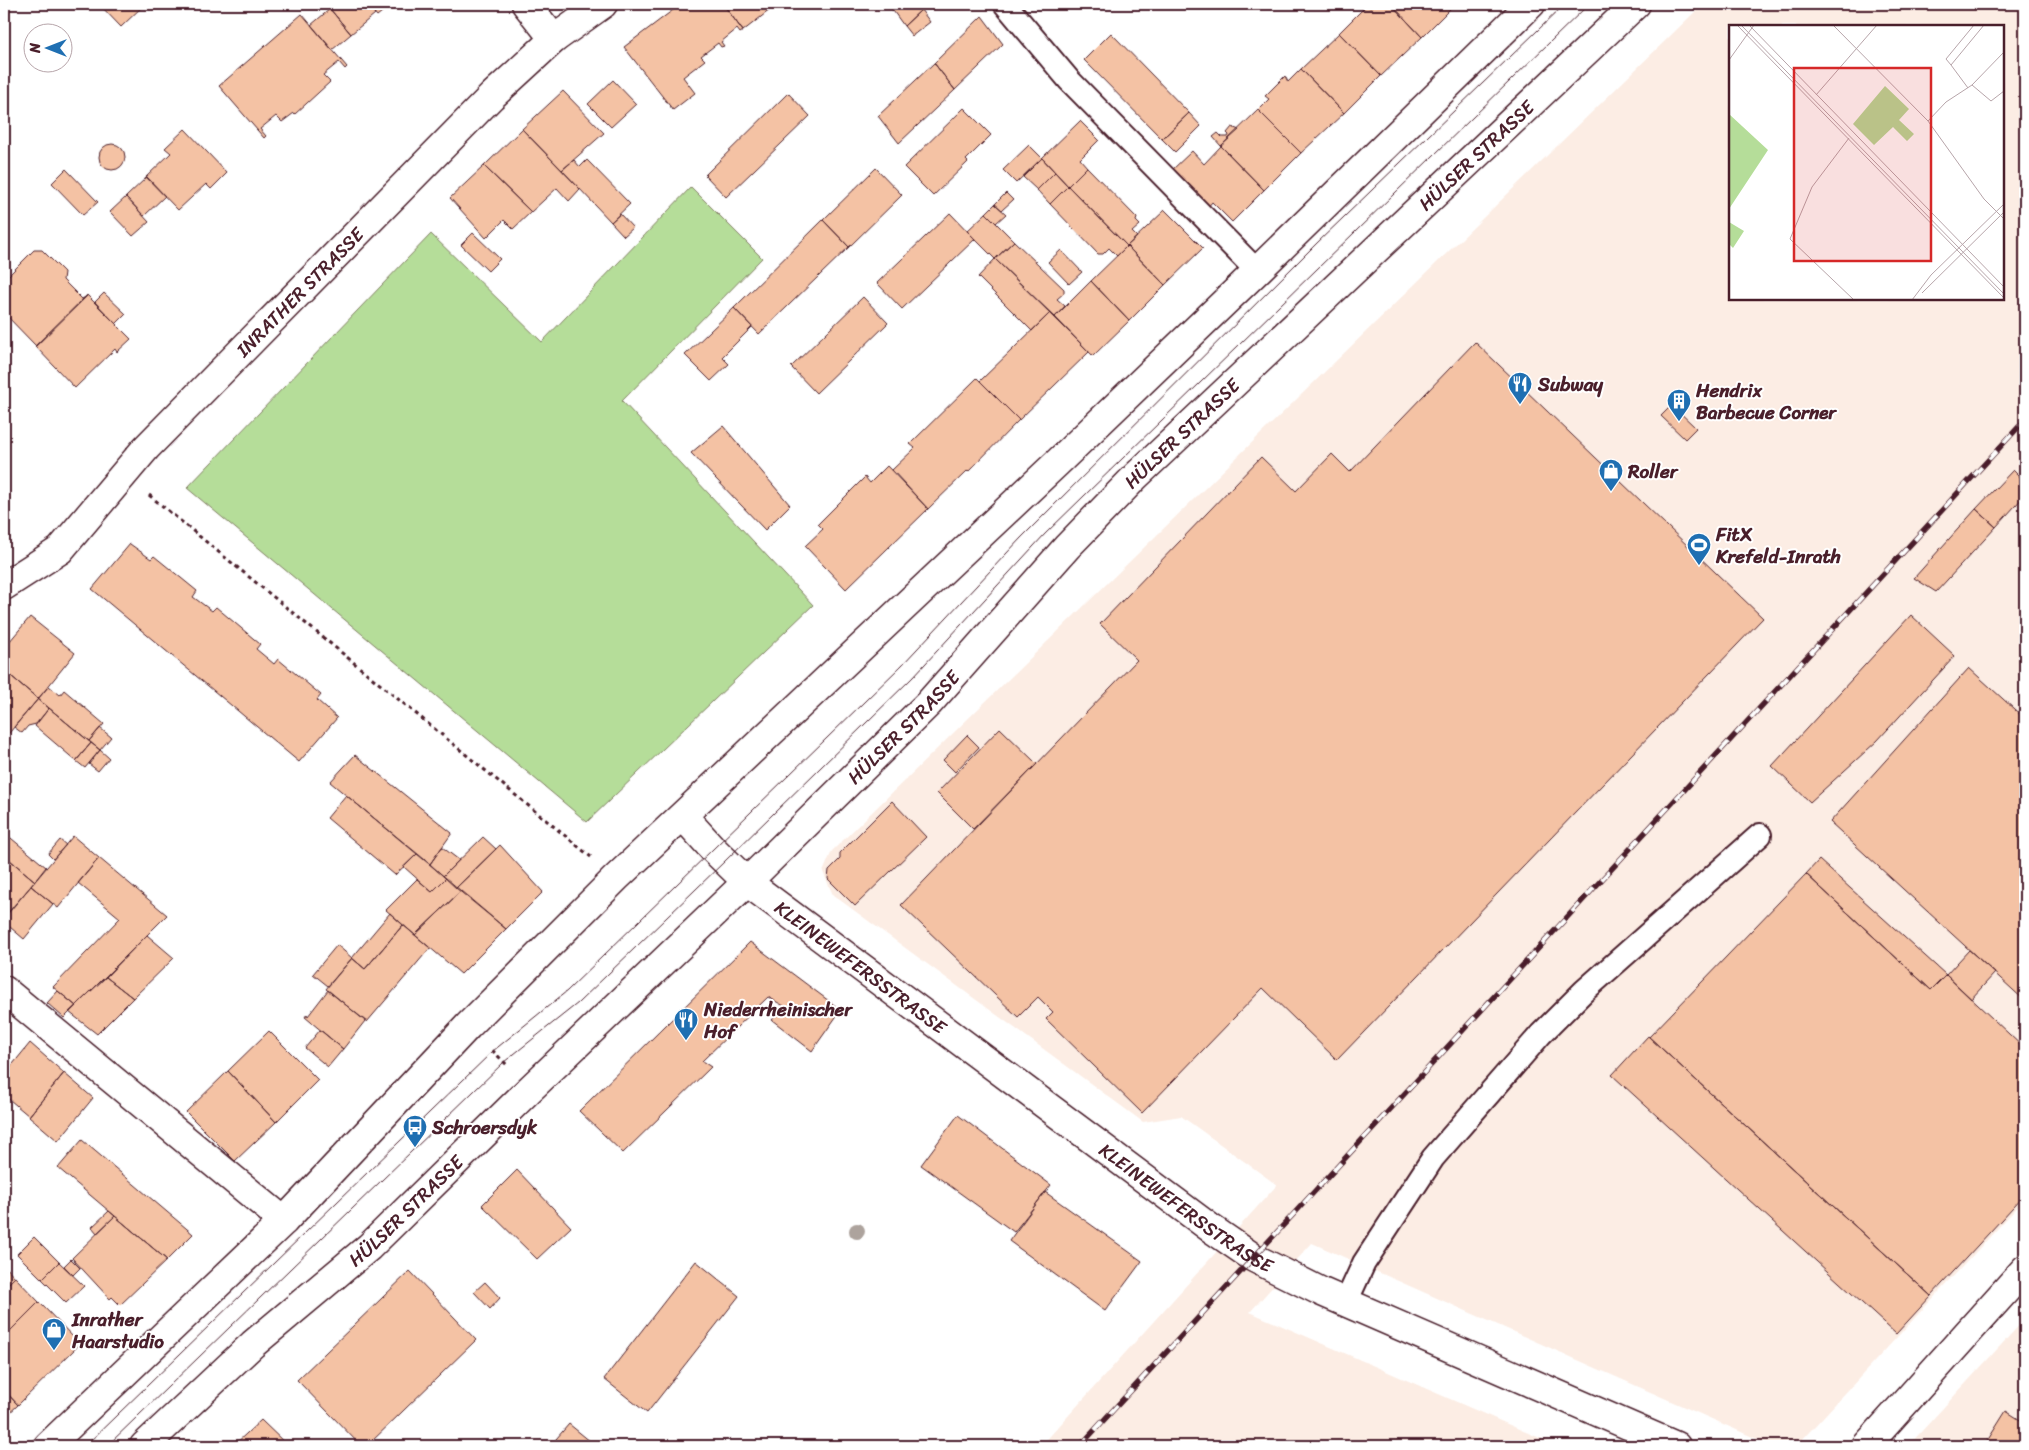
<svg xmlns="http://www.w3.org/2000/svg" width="2029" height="1450" viewBox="0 0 2029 1450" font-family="Sriracha,sans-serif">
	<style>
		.built { fill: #fcede4; fill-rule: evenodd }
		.green { fill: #b5dd99; stroke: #807e62 }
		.building { fill: #f4c2a4; stroke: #4a1f2b }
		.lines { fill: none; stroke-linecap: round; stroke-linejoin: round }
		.lane-casing { stroke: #4a1f2b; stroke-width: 26 }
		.street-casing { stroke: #4a1f2b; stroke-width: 31 }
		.secondary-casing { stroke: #4a1f2b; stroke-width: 31 }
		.path { stroke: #4a1f2b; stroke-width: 3; stroke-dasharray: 4 4; stroke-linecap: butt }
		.lane { stroke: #fff; stroke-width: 22 }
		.street { stroke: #fff; stroke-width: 28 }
		.secondary { stroke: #fff; stroke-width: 28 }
		.tram { stroke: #4a1f2b; stroke-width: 1 }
		.rail-casing { stroke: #4a1f2b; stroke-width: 5.5 }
		.rail { stroke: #fff; stroke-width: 4; stroke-dasharray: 11; stroke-linecap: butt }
		.tree { fill: #ada39d }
		.labels { text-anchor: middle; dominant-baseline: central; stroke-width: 4; stroke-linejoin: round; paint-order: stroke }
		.street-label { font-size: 19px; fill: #4a1f2b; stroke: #fff }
		.poi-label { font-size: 19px; font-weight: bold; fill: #4a1f2b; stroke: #fff; text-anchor: start }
		.inset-road { fill: none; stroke: #b7a5aa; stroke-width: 1 }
		.view { fill: #d62828; fill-opacity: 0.15; stroke: #d62828; stroke-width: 2.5 }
		.inset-edge { fill: none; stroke: #4a1f2b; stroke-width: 2.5 }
	</style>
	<rect width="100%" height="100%" fill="#fff"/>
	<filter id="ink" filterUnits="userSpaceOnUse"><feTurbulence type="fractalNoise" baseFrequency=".02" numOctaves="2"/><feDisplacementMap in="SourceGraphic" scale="10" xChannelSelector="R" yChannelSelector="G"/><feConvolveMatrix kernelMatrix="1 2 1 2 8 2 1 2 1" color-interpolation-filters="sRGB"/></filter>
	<g filter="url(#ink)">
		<path class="built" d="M1703 4H2025V1199L1799 1443 1773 1446 1312 1243 1250 1312 1558 1446H1041L1277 1185 1181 1116 1143 1122 833 895 823 872 832 851ZM1730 26H2003V299H1730Z
			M2025 1319V1446H1908Z"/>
		<path class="green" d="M691 187 762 258 622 401 813 605 587 822 187 488 431 234 542 342Z"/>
		<path class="building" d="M99 4H145L121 27Z
			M337 4H367L375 14 351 34 330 9Z
			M367 4H392L377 16Z
			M681 4H723L743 31 740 33 737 29 721 42 724 46 721 47 718 43 701 56 705 60 683 77 695 93 673 110 624 47Z
			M723 4H773L775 6 743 31Z
			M897 4H917L921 10 904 26 891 8Z
			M1375 4H1391L1422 37 1381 76 1339 33 1367 5 1370 8Z
			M1391 4H1455L1422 37Z
			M330 9 351 34 332 50 311 25Z
			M921 10 930 22 912 36 904 26Z
			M302 14 347 67 345 69 339 62 323 75 330 82 295 114 294 113 282 122 276 116 260 129 266 136 264 138 219 86Z
			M982 16 1003 44 955 90 934 63Z
			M1111 33 1189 113 1162 139 1084 60Z
			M1339 33 1381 76 1344 113 1301 69Z
			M934 63 955 90 899 143 878 116Z
			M1301 69 1344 113 1301 153 1258 110 1269 99 1265 96 1285 76 1288 82Z
			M613 80 636 104 611 127 588 104Z
			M563 91 604 133 562 170 522 129Z
			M788 93 810 116 726 197 705 175Z
			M964 108 991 135 966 160 968 162 933 196 904 167Z
			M1258 110 1301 153 1264 190 1221 146Z
			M1189 113 1201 126 1175 152 1162 139Z
			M1080 121 1099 140 1080 159 1087 167 1068 186 1042 158Z
			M1232 127 1239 130 1221 146 1213 137 1218 133 1222 137H1228L1229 135 1227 133Z
			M185 129 227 173 211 189 206 184 178 210 146 177 171 153 165 148Z
			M522 129 580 189 569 201 557 188 531 212 484 166Z
			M99 157a13 13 0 1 1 26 0a13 13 0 1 1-26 0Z
			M1029 145 1042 158 1016 183 1003 170Z
			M1221 146 1264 190 1232 222 1212 202 1207 208 1183 183 1185 182 1172 170 1192 151 1204 164Z
			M1042 158 1055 172 1037 190 1023 177Z
			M574 160 580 167 587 160 630 204 611 222 562 170Z
			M484 166 531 212 513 229 504 220 486 238 450 198Z
			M1087 167 1137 218 1136 221 1140 225 1132 232 1137 237 1127 246 1068 186Z
			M876 168 902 195 849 247 823 220Z
			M66 169 98 202 83 215 52 183Z
			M1055 172 1068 186 1050 204 1037 190Z
			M147 177 165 196 144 216 126 197Z
			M1068 186 1127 246 1117 256 1109 248 1103 254H1098L1050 204Z
			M1006 193 1013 200 1002 210 995 204Z
			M126 197 149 222 133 236 110 212Z
			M995 204 1006 214 996 223 986 213Z
			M1165 210 1203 248 1165 285 1127 246Z
			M950 213 975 239 902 309 877 283Z
			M986 213 1014 241 995 259 967 231Z
			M620 214 633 228 624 236 611 222Z
			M823 220 849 247 759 334 734 308Z
			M473 233 500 259 488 271 461 245Z
			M1014 241 1064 289V293L1057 299 1065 306 1055 317 995 259Z
			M1127 246 1165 285 1129 321 1091 281Z
			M34 250H42L64 272 63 280 82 299 87 296 36 346 4 313V280Z
			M1061 250 1082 272 1069 284 1048 262Z
			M995 259 1050 313 1032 331 978 277Z
			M1091 281 1129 321 1093 356 1055 317Z
			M104 293 126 314 116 324 95 302Z
			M87 295 131 339 117 352 115 349 75 388 35 346Z
			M863 297 888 323 816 393 791 367Z
			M734 308 752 327 722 357 729 364 711 381 685 355Z
			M1050 313 1089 352 1019 420 980 381Z
			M1475 342 1763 618 1337 1060 1263 988 1142 1113 1046 1019 1053 1012 1038 997 1018 1017 901 905 1137 660 1100 624 1261 457 1296 491 1332 454 1350 472Z
			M977 378 1019 420 968 472 967 471 928 509 892 470 915 448 910 444Z
			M1672 405 1696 428 1685 439 1661 416Z
			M723 426 790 505 765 530 691 453Z
			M887 466 928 509 846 589 805 546 823 529 818 524 865 477 870 483Z
			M2013 470 2025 482V495L1996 527 1976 509Z
			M1976 509 1996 527 1936 592 1914 578Z
			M130 544 151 559 154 556 197 591 193 597 212 611 216 607 260 644 256 649 274 664 278 659 321 695 317 700 337 718 299 762 92 589Z
			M1911 615 1955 656 1877 741 1810 802 1772 766Z
			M30 617 75 653 38 699 4 670V648Z
			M1969 668 2025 719V1001L1830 822Z
			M4 670 38 699 4 739Z
			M49 686 60 695 64 690 104 724 89 741 38 699Z
			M38 699 49 708 36 724 28 726 22 733 14 727Z
			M49 708 91 743 76 761 35 726Z
			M100 728 111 737 100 750 89 741Z
			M1000 728 1037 764 973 829 937 793Z
			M967 735 979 747 955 772 943 760Z
			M91 743 100 750 85 768 76 761Z
			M100 750 109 758 98 771 89 764Z
			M355 755 452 833 430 864 330 782Z
			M346 795 417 854 395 875 327 818Z
			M892 801 926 837 855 906 828 879 829 870 840 859V853Z
			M6 834 46 867 35 881 4 855V836Z
			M73 836 99 858 58 908 31 886Z
			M483 837 496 849 456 888 443 876Z
			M60 840 66 845 53 859 48 854Z
			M500 845 543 892 506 929 456 888Z
			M442 847 459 860 443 876 430 864Z
			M417 854 446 878 432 892 404 867Z
			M4 855 35 881 5 917 4 916Z
			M99 858 167 915 76 1006 53 987 120 918 78 883Z
			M1819 860 1946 975 1931 990 1806 874Z
			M1806 874 1931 990 1946 975 2025 1049V1194L1931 1296 1649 1037Z
			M446 878 461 891 415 935 386 910 417 879 432 892Z
			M31 886 53 904 24 939 4 922V917Z
			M461 891 506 929 461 974 415 935Z
			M390 913 403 925 365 969 352 958Z
			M403 925 430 948 367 1022 326 989 352 958 365 969Z
			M147 935 174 958 133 998 106 977Z
			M750 942 841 1010 812 1051 772 1020 784 1006 768 997 702 1061 711 1067 623 1153 579 1111Z
			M337 945 352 958 328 986 313 974Z
			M1969 950 1995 973 1971 999 1946 975Z
			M106 977 133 998 97 1034 69 1012Z
			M328 990 365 1021 343 1049 305 1017 307 1014 308 1016Z
			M58 991 76 1006 64 1018 47 1003Z
			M320 1030 343 1049 328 1067 305 1048Z
			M269 1031 318 1080 276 1122 228 1071Z
			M1648 1036 1931 1296 1896 1334 1612 1075Z
			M30 1043 64 1073 29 1116 4 1095V1075Z
			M228 1071 276 1122 235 1161 186 1112Z
			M64 1073 93 1098 58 1141 29 1116Z
			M958 1115 1051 1185 1014 1232 921 1165Z
			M82 1140 193 1234 167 1260 58 1168Z
			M517 1170 571 1227 537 1259 482 1205Z
			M1045 1192 1142 1261 1105 1311 1009 1241Z
			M109 1211 115 1216 97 1233 92 1227Z
			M115 1216 167 1260 120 1305 112 1297 110 1299 72 1258Z
			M34 1237 59 1262 42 1279 17 1254Z
			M71 1259 80 1268 73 1275 64 1266Z
			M696 1261 739 1296 647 1413 604 1379Z
			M59 1262 84 1286 66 1303 42 1279Z
			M4 1265 15 1277 4 1288Z
			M410 1271 476 1340 367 1446H361L297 1380Z
			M15 1277 39 1302 4 1337V1288Z
			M485 1282 500 1298 490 1309 474 1292Z
			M39 1302 80 1344 18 1405 4 1390V1337Z
			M4 1390 18 1405 4 1418Z
			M2006 1411 2025 1423V1446H1984Z
			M261 1420 287 1445 289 1446H233Z
			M569 1424 596 1446H550Z"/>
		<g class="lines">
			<defs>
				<path id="lane" d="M1005 4 1069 80 1257 271
					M1346 1302 1364 1263 1433 1158 1541 1034 1584 991 1760 835"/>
				<g id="street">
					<path d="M526 4 554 39"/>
					<path id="s1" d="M4 586 60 550 146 448 492 96 554 39 603 4"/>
					<path id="s2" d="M683 816 713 849 747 882 1209 1227 1254 1258 1322 1292 1676 1446"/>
					<path d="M4 990 284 1221"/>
					<path d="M1866 1446 2025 1269"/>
				</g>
				<g id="secondary">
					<path d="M48 1446 284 1221 468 1026 616 878 1057 463 1257 271 1531 4"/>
					<path id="s3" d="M144 1446 253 1344 369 1247 529 1090 747 882 929 703 1067 547 1136 476 1636 4"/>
				</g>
			</defs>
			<use href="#lane" class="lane-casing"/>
			<use href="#street" class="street-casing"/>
			<use href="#secondary" class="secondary-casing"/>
			<path class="path" d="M149 495 591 857
				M492 1050 507 1065"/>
			<use href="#lane" class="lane"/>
			<use href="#street" class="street"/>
			<use href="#secondary" class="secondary"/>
			<path class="tram" d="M85 1446 493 1051 567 991 713 849 902 665 1021 538 1317 243 1565 4
				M107 1446 504 1062 578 1003 725 861 913 677 1045 534 1589 4"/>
			<defs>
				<path id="rail" d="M1080 1446 2025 420"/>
			</defs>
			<use href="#rail" class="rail-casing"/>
			<use href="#rail" class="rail"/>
		</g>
		<circle class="tree" cx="857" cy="1231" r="8"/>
	</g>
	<defs>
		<symbol id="restaurant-pin" viewBox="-11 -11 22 30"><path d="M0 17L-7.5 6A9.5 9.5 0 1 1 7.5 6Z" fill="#1f6fb2" stroke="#fff"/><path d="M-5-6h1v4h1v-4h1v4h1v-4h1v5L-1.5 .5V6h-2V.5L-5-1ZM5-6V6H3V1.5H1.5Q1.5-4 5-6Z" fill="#fff"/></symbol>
		<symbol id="building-pin" viewBox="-11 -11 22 30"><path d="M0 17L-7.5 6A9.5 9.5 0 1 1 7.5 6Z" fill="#1f6fb2" stroke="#fff"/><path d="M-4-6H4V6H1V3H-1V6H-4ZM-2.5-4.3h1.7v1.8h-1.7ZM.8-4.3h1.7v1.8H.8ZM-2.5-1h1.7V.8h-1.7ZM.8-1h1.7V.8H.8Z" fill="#fff"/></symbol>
		<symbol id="shop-pin" viewBox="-11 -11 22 30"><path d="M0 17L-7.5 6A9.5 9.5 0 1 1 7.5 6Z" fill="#1f6fb2" stroke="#fff"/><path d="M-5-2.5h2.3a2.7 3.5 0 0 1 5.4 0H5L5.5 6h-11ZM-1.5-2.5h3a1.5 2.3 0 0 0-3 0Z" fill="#fff"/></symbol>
		<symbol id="stadium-pin" viewBox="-11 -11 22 30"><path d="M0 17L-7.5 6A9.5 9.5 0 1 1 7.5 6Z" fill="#1f6fb2" stroke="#fff"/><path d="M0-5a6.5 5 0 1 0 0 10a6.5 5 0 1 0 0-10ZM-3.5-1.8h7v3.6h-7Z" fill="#fff"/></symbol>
		<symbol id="bus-pin" viewBox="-11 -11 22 30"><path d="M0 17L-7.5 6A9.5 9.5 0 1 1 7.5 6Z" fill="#1f6fb2" stroke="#fff"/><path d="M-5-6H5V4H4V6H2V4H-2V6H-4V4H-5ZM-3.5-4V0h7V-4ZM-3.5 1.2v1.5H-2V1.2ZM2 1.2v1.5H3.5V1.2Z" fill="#fff"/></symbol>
	</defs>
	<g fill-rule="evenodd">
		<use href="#restaurant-pin" x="1506" y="370" width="28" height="38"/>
		<use href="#building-pin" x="1665" y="387" width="28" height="38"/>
		<use href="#shop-pin" x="1597" y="457" width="28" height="38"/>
		<use href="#stadium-pin" x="1685" y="531" width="28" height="38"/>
		<use href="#restaurant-pin" x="672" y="1006" width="28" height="38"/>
		<use href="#bus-pin" x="401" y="1113" width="28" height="38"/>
		<use href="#shop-pin" x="40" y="1316" width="28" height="38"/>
	</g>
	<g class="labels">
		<g class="street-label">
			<text stroke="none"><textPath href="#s3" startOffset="1856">HÜLSER STRASSE</textPath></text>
			<text stroke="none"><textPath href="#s1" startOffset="419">INRATHER STRASSE</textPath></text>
			<text stroke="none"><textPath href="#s3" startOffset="1451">HÜLSER STRASSE</textPath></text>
			<text stroke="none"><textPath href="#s3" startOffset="1046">HÜLSER STRASSE</textPath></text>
			<text stroke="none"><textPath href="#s2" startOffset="234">KLEINEWEFERSSTRASSE</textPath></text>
			<text stroke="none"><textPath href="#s2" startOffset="639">KLEINEWEFERSSTRASSE</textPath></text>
			<text stroke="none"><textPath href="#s3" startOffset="352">HÜLSER STRASSE</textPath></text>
		</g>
		<g class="poi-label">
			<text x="1538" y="384">Subway</text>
			<text x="1696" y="390">Hendrix<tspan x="1696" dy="22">Barbecue Corner</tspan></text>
			<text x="1628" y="471">Roller</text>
			<text x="1716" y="534">FitX<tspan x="1716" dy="22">Krefeld-Inrath</tspan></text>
			<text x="704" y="1009">Niederrheinischer<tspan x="704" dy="22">Hof</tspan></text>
			<text x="432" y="1127">Schroersdyk</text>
			<text x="72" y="1319">Inrather<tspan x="72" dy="22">Haarstudio</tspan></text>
		</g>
	</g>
	<g transform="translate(1729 25)">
		<rect width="275" height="275" fill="#fff"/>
		<path d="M156 61 180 84 170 95 185 109 178 116 164 102 145 120 124 99ZM0 89 39 125 0 184ZM0 197 15 206 4 223 0 219Z" fill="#b5dd99"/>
		<path class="inset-road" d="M8 0 275 273M12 0 275 269M20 0 275 262M104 0 199 96 255 174 275 194M0 35 25 0M222 40 217 34 245 0M243 60 275 27M239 63 222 40 255 0M87 70 148 0M199 96 217 77 243 60 262 76 275 66M120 113 83 162 61 214 125 275M193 268 275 187M183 275 202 250 275 179"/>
		<path class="view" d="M65 43H202V236H65Z"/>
		<rect width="275" height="275" class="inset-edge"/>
	</g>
	<rect width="2029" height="1450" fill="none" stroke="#fff" stroke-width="20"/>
	<rect x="10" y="10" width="2009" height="1430" fill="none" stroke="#4a1f2b" stroke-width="2" filter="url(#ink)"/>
	<g transform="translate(48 48) rotate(270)"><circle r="24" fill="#ffffff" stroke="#b7a5aa"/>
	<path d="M0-4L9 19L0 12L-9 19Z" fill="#1f6fb2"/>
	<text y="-8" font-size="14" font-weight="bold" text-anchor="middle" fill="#4a1f2b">N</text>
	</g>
</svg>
